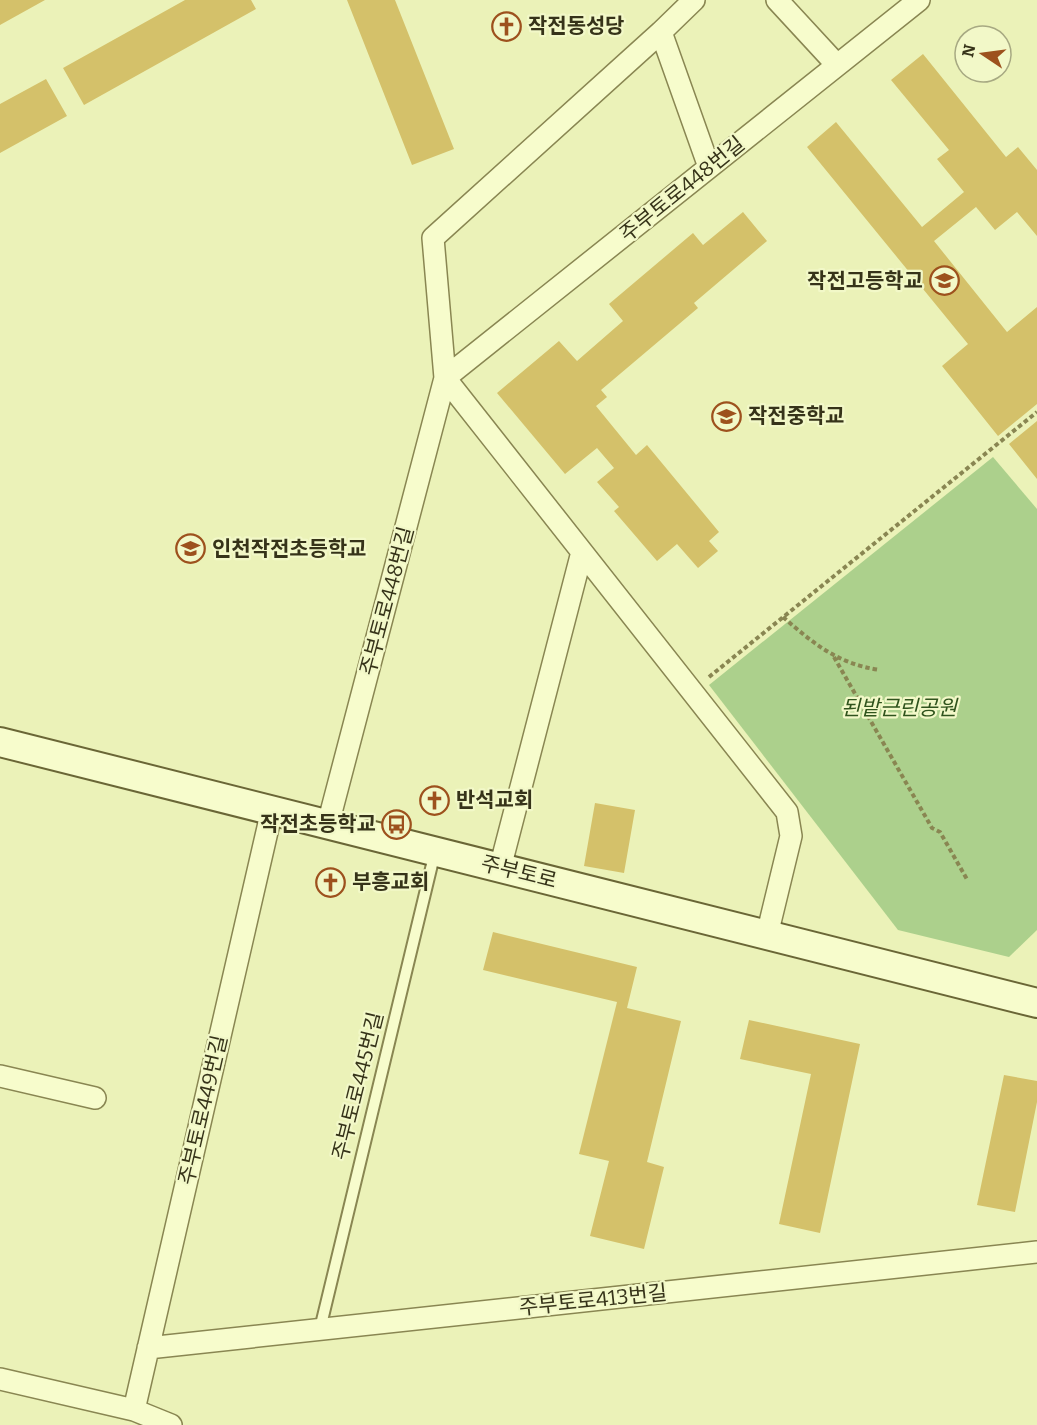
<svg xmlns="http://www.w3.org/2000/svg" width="1037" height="1425" viewBox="0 0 1037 1425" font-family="Bitter,'Noto Sans KR',serif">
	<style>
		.green { fill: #acd08c }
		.building { fill: #d4c16a }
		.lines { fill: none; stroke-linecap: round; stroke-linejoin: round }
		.lane-casing { stroke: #898652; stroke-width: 14 }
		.street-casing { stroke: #898652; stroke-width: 24 }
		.secondary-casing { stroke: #6a6636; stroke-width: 32 }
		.path { stroke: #898652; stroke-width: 4; stroke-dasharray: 4.5 3; stroke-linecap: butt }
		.lane { stroke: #f7fccc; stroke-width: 10 }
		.street { stroke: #f7fccc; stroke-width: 21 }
		.secondary { stroke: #f7fccc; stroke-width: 28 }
		.labels { text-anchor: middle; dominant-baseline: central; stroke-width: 4.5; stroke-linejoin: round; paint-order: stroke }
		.poi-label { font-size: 21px; font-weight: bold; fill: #363319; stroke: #f2f8c8; text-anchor: start }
		.street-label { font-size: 21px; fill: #363319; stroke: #f2f8c8 }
		.park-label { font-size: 21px; font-style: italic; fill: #30541d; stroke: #f2f8c8 }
	</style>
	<rect width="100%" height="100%" fill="#ebf2b8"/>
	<path class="green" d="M993 457 1037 509V930L1009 957 898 930 709 685Z"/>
	<path class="building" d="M0 0H45L0 25Z
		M185 0H251L256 9 84 105 63 68Z
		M347 0H395L454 149 412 165Z
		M923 54 1006 157 1018 147 1037 170V236L1017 212 995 230 976 207 934 241 1007 332 1037 307V404L998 436 942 366 968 344 807 147 836 122 922 227 964 192 937 159 949 150 891 80Z
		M46 79 67 116 0 153V104Z
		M743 212 767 241 694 303 698 308 601 390 607 397 596 406 636 455 647 445 719 532 709 541 718 551 698 568 677 544 657 561 614 511 619 507 597 482 614 468 597 448 565 474 497 393 559 341 577 361 623 321 609 304 693 233 703 245Z
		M1037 421V479L1009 444Z
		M595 803 635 810 624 873 584 866Z
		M493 932 637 967 627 1008 681 1021 647 1162 664 1167 644 1249 590 1236 609 1161 579 1154 617 1002 483 970Z
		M749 1020 860 1044 820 1233 779 1224 811 1074 740 1059Z
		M1004 1075 1037 1081V1102L1015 1212 977 1205Z"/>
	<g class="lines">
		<defs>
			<path id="lane" d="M320 1329 435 852"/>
			<path id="street" d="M694 0 661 32 433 238 445 378 787 812 791 836 767 935
				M777 0 837 65
				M661 32 709 167
				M328 824 445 378 919 0
				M500 868 582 552
				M0 1076 95 1098
				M148 1348 1037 1252
				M0 1379 134 1410 171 1425
				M134 1410 272 810"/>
			<path id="secondary" d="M0 742 1037 1003"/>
		</defs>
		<use href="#lane" class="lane-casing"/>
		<use href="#street" class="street-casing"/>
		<use href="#secondary" class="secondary-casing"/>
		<path class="path" d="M783 617C814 644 838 664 880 670
			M834 657 932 828 940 832 968 881
			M709 677 1037 412"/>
		<use href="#lane" class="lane"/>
		<use href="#street" class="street"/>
		<use href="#secondary" class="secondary"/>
	</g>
	<defs>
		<symbol id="church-ring" viewBox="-11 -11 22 22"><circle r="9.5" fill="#f2f8c8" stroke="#9d511d" stroke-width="1.5"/><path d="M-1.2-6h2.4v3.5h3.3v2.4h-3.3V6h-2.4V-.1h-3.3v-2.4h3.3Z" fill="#9d511d"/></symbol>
		<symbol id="school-ring" viewBox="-11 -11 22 22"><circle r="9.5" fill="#f2f8c8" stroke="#9d511d" stroke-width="1.5"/><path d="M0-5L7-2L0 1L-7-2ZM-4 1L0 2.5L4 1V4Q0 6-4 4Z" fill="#9d511d"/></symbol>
		<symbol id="bus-ring" viewBox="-11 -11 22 22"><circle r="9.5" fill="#f2f8c8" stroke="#9d511d" stroke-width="1.5"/><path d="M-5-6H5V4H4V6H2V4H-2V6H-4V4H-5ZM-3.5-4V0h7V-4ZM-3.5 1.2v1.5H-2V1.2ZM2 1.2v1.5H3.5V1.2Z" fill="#9d511d"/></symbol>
	</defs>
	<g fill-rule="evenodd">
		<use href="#church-ring" x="490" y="10" width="33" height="33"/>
		<use href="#school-ring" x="928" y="264" width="33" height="33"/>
		<use href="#school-ring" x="710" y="400" width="33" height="33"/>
		<use href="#school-ring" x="174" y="532" width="33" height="33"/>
		<use href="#church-ring" x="418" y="784" width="33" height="33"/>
		<use href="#bus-ring" x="380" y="808" width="33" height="33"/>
		<use href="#church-ring" x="314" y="866" width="33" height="33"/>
	</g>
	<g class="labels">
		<g class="poi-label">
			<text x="528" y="26">작전동성당</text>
			<text x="923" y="281" text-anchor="end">작전고등학교</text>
			<text x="748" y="416">작전중학교</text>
			<text x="212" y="549">인천작전초등학교</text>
			<text x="456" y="800">반석교회</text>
			<text x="376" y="824" text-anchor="end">작전초등학교</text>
			<text x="352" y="882">부흥교회</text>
		</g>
		<g class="street-label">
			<text transform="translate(682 189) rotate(-39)">주부토로448번길</text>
			<text transform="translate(387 601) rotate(-75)">주부토로448번길</text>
			<text transform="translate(519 872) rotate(14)">주부토로</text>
			<text transform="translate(358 1086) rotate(-76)">주부토로445번길</text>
			<text transform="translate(203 1110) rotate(-77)">주부토로449번길</text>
			<text transform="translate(593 1300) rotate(-6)">주부토로413번길</text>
		</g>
		<g class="park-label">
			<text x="899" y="708">된밭근린공원</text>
		</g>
	</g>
	<g transform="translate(983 54) rotate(283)"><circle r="28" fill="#f2f8c8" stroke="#a7a982" stroke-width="1.5"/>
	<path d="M0-4.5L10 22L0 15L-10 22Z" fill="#9d511d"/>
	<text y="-9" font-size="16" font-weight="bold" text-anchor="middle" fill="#363319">N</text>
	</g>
</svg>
